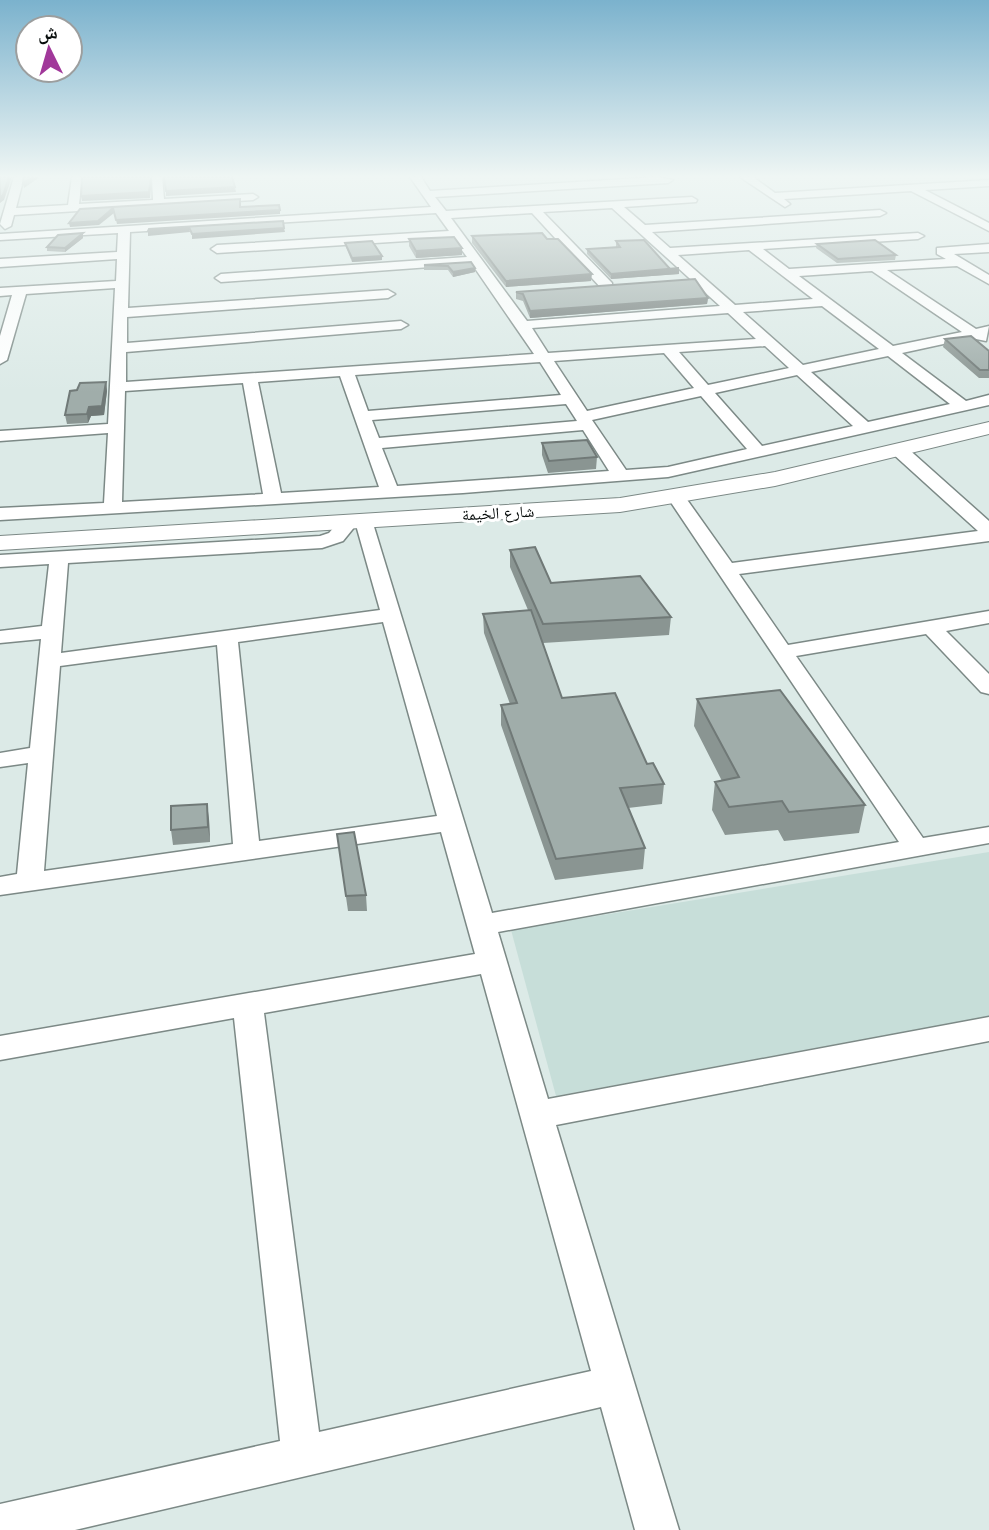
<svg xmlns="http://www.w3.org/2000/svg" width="989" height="1530" viewBox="0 0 989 1530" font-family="Arial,'Noto Naskh Arabic',sans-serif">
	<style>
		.built { fill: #c7ded9 }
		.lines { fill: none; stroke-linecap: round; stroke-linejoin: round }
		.minor-casing { stroke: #7c8986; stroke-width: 3 }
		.tertiary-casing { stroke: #7c8986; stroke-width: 2 }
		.minor { fill: #fff; fill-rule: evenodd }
		.tertiary { fill: #fff; fill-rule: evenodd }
		.wall { fill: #8a9592 }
		.shaded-wall { fill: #707977 }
		.building { fill: #a0adaa; stroke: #707977; stroke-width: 2 }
		.labels { text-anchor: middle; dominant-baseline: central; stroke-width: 6; stroke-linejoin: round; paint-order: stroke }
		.far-street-label { font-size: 16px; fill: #080d0c; stroke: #fff }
	</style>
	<rect width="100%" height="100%" fill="#dceae7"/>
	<path class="built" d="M989 852V1016L556 1096 511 930Z"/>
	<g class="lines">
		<defs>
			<path id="minor" d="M14 177H24L16 208 68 205 72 177H82L79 204 153 200 152 177H162L164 199 253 194 258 197 253 200 14 215 11 226 5 229 0 224Z
				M410 177H421L430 191 658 177 673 180 668 183 435 197 446 211 692 197 697 200 696 202 624 207 645 225 880 210 886 213 880 216 652 232 670 248 918 233 924 236 918 239 763 249 789 269 946 259 937 254V248L989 244V252L954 254 989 275V284L957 266 887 270 976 329 989 326 986 341 971 338 902 353 966 401 989 395V405L668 477 463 493 0 520V508L104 503 108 433 0 441V431L108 424 115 288 26 294 7 360 0 364V336L12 295 0 296V288L116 281 117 259 0 267V259L117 252 118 233 0 240V234L431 207ZM612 208 720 306 527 321 451 218 532 213 602 289H612V283L543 212ZM436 213 449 231 217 245 211 249 217 253 453 238 467 257 221 274 215 278 221 282 472 264 534 354 126 382V352L401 329 408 325 401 321 127 343V317L388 298 395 294 388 290 128 308 130 232ZM749 250 813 299 735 305 678 255ZM872 271 962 332 893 346 799 276ZM822 306 879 349 803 365 743 312ZM728 313 756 339 548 353 532 328ZM765 346 789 368 708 385 679 352ZM664 353 694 388 587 411 554 361ZM888 356 950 404 868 422 811 372ZM540 362 561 395 368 411 355 375ZM797 375 853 426 762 446 715 393ZM340 376 379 487 281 493 258 382ZM243 383 263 494 122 502 125 391ZM701 396 747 449 668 467 626 470 592 420ZM566 404 577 421 379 438 372 420ZM583 430 609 471 397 486 382 448Z
				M740 177H753L775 193 989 180V186L925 190 989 223V231L911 191 784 199 790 204 785 207Z
				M899 445 905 446 989 521V541L739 574 788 645 989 611V623L946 631 989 674V694L981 692 926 634 796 656 923 838 989 827V843L498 932 548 1099 989 1017V1041L556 1125 679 1530H635L601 1407 75 1530H0V1504L280 1441 234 1018 0 1060V1036L475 954 441 832 0 895V877L17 874 28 763 0 767V753L30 748 41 639 0 643V631L42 626 49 564 0 567V555L320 536 329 533 342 518 371 517 492 913 899 842 668 498 671 494H683L732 563 978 531 893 454 891 450ZM356 525 380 610 61 653 68 563 322 548 343 541ZM383 622 437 816 259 841 238 642ZM217 645 233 844 44 871 60 666ZM481 974 591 1371 319 1432 264 1013Z"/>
			<path id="tertiary" d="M989 422V434L775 486 620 512 0 550V536L620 498 775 472Z"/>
		</defs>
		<use href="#minor" class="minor-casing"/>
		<use href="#tertiary" class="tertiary-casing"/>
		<use href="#minor" class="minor"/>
		<use href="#tertiary" class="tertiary"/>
	</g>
	<path class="wall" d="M83 233V238L65 252 47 251V247Z
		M472 236 547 239 591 281 506 287 472 243Z
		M409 239 462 255 416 258 409 246Z
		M616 241 670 269 679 274 611 279 587 254V249L616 247Z
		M345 243 382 260 352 262 346 247Z
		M817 244 896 255 895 260 837 263 816 248Z
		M471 262 475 272 453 277 448 270H424V265Z
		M516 292 708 298 707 304 530 318 523 301 516 299Z
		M945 339 989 351V378H979L943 347Z
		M106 382 107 391 104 415 91 416 88 423 67 424 65 415Z
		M542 443 597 457 596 469 548 473 542 455Z
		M510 550 551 583 671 617 669 635 543 643 562 698 647 764 664 784 662 804 628 808 645 848 643 869 555 880 501 725V705L510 704 484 633 483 614 528 610 510 567Z
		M697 699 865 805 859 833 784 841 778 830 725 835 712 810 715 782 722 781 694 726Z
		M209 819 210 842 173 845 171 830Z
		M337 834 366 895 367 911H348Z"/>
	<path class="shaded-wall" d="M9 177H12L4 200 0 203V198Z
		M32 177H40L24 188 23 183Z
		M152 177 150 198 82 201 81 196Z
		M235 187 236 192 166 196V191Z
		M113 208 114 213 99 225 70 227 69 223Z
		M280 210V214L117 224 116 220Z
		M189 227 190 232 148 236V231Z
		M284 228 285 232 192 239V234Z
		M83 233V238L65 252V248Z
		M462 248V255L416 258V251Z
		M382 256V260L352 262V258Z
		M475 268V272L453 277V272Z
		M679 268V274L611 279V274Z
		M592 274 591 281 506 287V281Z
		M708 298 707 304 530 318V311Z
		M106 382 107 391 104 415 91 416 88 423 87 414 89 407Z
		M207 804 209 819 210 842 208 827Z"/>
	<path class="building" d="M0 177H9L3 195 0 198Z
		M24 177H32L23 183Z
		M82 177H151L149 192 81 196Z
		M164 177H232L235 187 166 191Z
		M240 199V207L279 205 280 210 116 220 113 208 98 221 69 223 80 209Z
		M283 221 284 228 192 234 189 227 148 231 149 229Z
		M83 233 65 248 47 247 58 235Z
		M542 233 547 239H558L592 274 506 281 472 236Z
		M454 237 462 248 416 251 409 239Z
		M644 240 670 269 679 268 611 274 587 249 620 247 616 241Z
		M875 240 896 255 838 259 817 244Z
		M372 241 382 256 352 258 345 243Z
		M471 262 475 268 453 272 448 266 424 265Z
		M695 279 708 298 530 311 523 294 516 292Z
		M971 336 989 351V370H980L945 339Z
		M106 382 102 406 89 407 87 414 65 415 70 391 77 390 80 383Z
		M587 440 597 457 549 461 542 443Z
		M535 547 551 583 640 576 671 617 543 624 510 550Z
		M531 610 562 698 615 693 647 764 653 763 664 784 620 788 645 848 556 859 501 705 517 703 483 614Z
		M780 690 865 805 789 812 782 801 729 807 715 782 739 777 697 699Z
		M207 804 208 827 171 830V806Z
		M354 832 366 895 346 896 337 834Z"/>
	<linearGradient id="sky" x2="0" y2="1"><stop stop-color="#7bb2cd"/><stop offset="0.45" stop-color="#eff6f4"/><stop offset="1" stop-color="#eff6f4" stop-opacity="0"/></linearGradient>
	<rect width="989" height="392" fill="url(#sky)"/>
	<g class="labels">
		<g class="far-street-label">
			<text transform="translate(498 513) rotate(-3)">شارع الخيمة</text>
		</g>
	</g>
	<g transform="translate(49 49) rotate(355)"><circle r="33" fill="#ffffff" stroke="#9c9e9e" stroke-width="2"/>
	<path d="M0-5L12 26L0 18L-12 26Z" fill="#a1389a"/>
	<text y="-10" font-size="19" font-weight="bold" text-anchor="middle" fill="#080d0c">ش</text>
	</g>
</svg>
